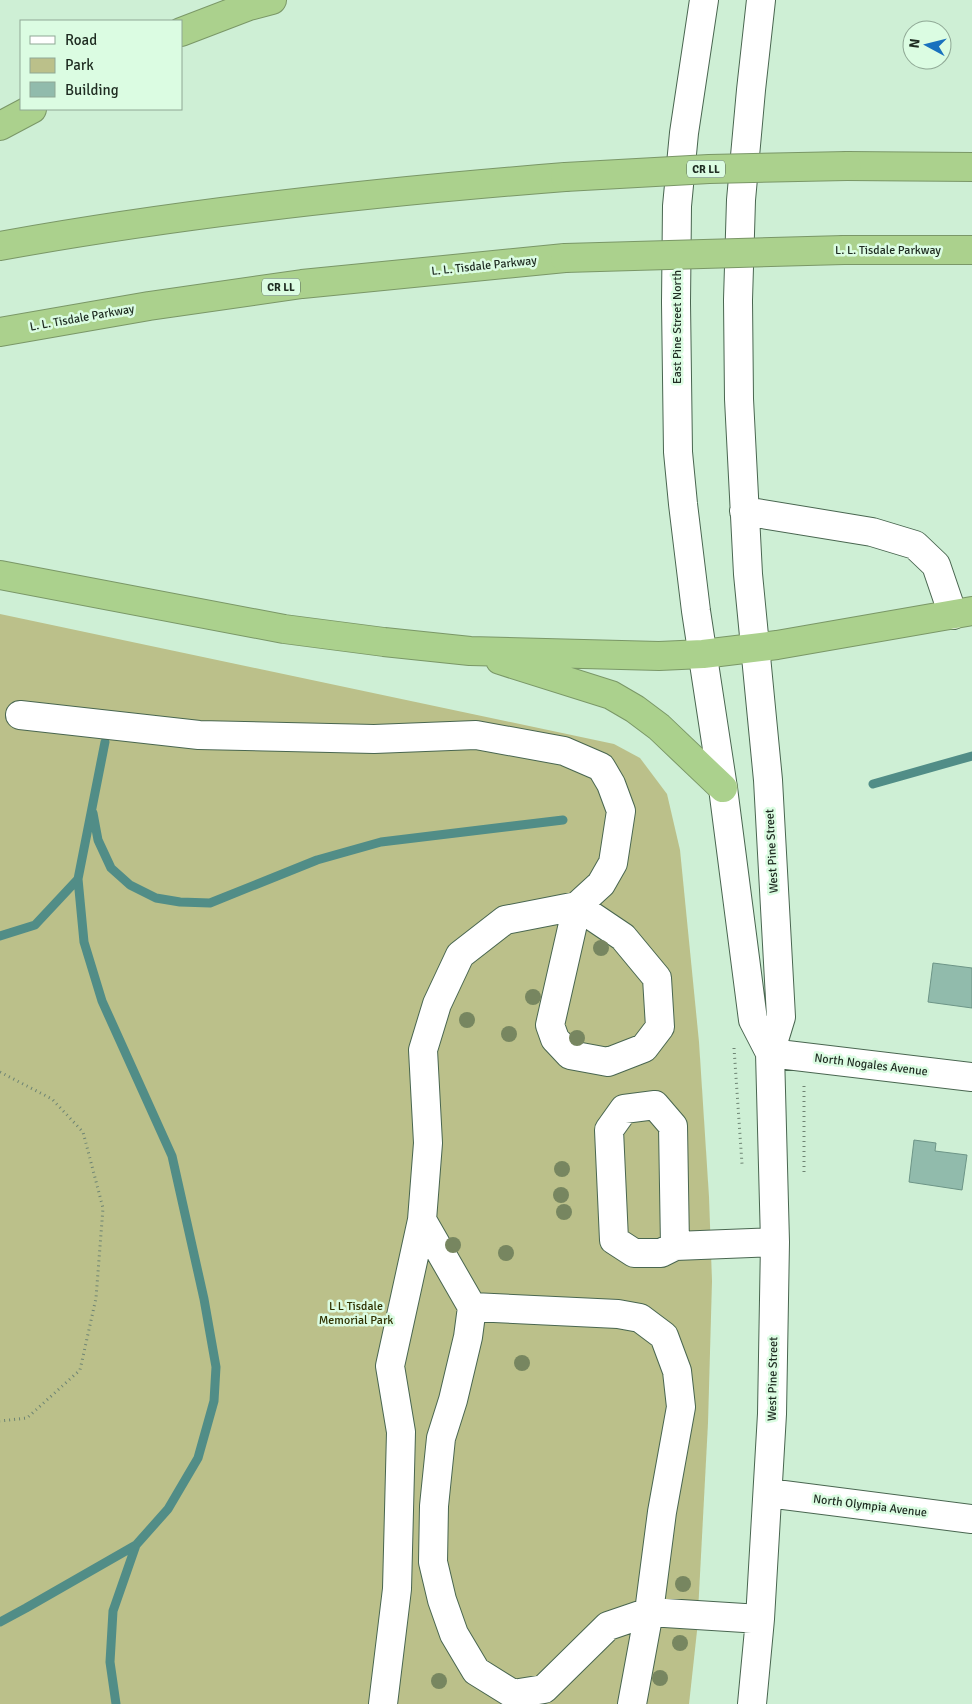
<svg xmlns="http://www.w3.org/2000/svg" width="972" height="1704" viewBox="0 0 972 1704" font-family="Signika,sans-serif">
	<style>
		.green { fill: #bbc08a }
		.lines { fill: none; stroke-linecap: round; stroke-linejoin: round }
		.stream { stroke: #518d87; stroke-width: 9 }
		.building { fill: #91bbac; stroke: #6d9587 }
		.minor-casing { stroke: #496650; stroke-width: 30 }
		.highway-casing { stroke: #7a9767; stroke-width: 30 }
		.path { stroke: #6e8473; stroke-width: 3; stroke-dasharray: 1 4; stroke-linecap: butt }
		.minor { stroke: #fff; stroke-width: 28 }
		.highway { stroke: #abd18d; stroke-width: 28 }
		.highway-bridge-casing { stroke: #7a9767; stroke-width: 30; stroke-linecap: butt }
		.highway-bridge { stroke: #abd18d; stroke-width: 28 }
		.tree { fill: #778660 }
		.labels { text-anchor: middle; dominant-baseline: central; stroke-width: 5; stroke-linejoin: round; paint-order: stroke }
		.shield { fill: #dbfce2; stroke: #576a5b; stroke-width: 1 }
		.shield-label { font-size: 11px; font-weight: bold; fill: #1e2b21 }
		.street-label { font-size: 12px; fill: #1e2b21; stroke: #dbfce2 }
		.park-label { font-size: 12px; fill: #2f3101; stroke: #dbfce2 }
	</style>
	<rect width="100%" height="100%" fill="#ceefd5"/>
	<path class="green" d="M0 614 614 744 640 758 667 794 680 850 699 1042 709 1197 712 1281 708 1423 697 1631 689 1704H0Z"/>
	<g class="lines">
		<path class="stream" d="M873 784 972 756
			M93 813 98 840 111 868 130 885 156 898 180 902 210 903 317 860 381 842 563 820
			M0 936 35 925 78 879
			M0 1622 26 1608 136 1545 168 1509 198 1458 214 1401 216 1367 204 1299 172 1156 102 1001 84 942 78 879 105 742
			M116 1704 110 1662 113 1611 136 1545"/>
	</g>
	<path class="building" d="M933 963 972 968V1008L928 1002Z
		M914 1140 936 1143 935 1151 967 1155 962 1190 909 1182Z"/>
	<g class="lines">
		<defs>
			<path id="minor" d="M704 0 684 133 677 206 676 303 678 452 683 504 696 611 723 788 753 1020 770 1053
				M744 511 872 532 915 545 936 565 953 615
				M20 715 199 735 374 739 476 735 564 751 601 767 611 784 621 811 613 863 601 884 577 906 505 920 460 955 437 1004 423 1050 428 1143 422 1220 390 1366 401 1432 397 1589 383 1704
				M577 906 623 937 657 978 660 1027 644 1048 608 1062 570 1055 555 1039 550 1025Z
				M770 1053 972 1077
				M422 1220 472 1307 468 1337 453 1400 441 1438 434 1506 433 1562 442 1600 454 1634 476 1671 513 1694 544 1689 608 1626 649 1612 760 1619
				M675 1246 673 1126 655 1105 624 1109 609 1130 614 1240 634 1253H661L675 1246 775 1242
				M472 1307 618 1314 640 1318 664 1336 677 1371 681 1407 662 1512 649 1612 632 1704
				M768 1493 972 1519
				M752 1704 760 1619 772 1414 775 1242 770 1053 781 1017 768 780 748 574 739 399 738 300 741 200 751 90 761 0"/>
			<path id="highway" d="M181 32 249 6 272 0
				M0 126 32 109
				M847 166 972 167
				M0 246C187 212 375 192 565 177
				M844 250H972
				M0 332 149 306 302 284 565 258
				M0 575 284 629 384 642 470 651 659 656 703 654 777 645 972 611
				M500 660 611 695 635 709 659 727 723 788"/>
		</defs>
		<use href="#minor" class="minor-casing"/>
		<use href="#highway" class="highway-casing"/>
		<path class="path" d="M734 1048 742 1164
			M0 1072 52 1099 83 1132 103 1208 96 1298 80 1370 27 1418 0 1421
			M804 1086V1172"/>
		<use href="#minor" class="minor"/>
		<use href="#highway" class="highway"/>
		<defs>
			<path id="highway-bridge" d="M565 177 709 169 847 166
				M565 258 844 250"/>
		</defs>
		<use href="#highway-bridge" class="highway-bridge-casing"/>
		<use href="#highway-bridge" class="highway-bridge"/>
	</g>
	<g class="tree">
		<circle cx="601" cy="948" r="8"/>
		<circle cx="533" cy="997" r="8"/>
		<circle cx="467" cy="1020" r="8"/>
		<circle cx="509" cy="1034" r="8"/>
		<circle cx="577" cy="1038" r="8"/>
		<circle cx="562" cy="1169" r="8"/>
		<circle cx="561" cy="1195" r="8"/>
		<circle cx="564" cy="1212" r="8"/>
		<circle cx="453" cy="1245" r="8"/>
		<circle cx="506" cy="1253" r="8"/>
		<circle cx="522" cy="1363" r="8"/>
		<circle cx="683" cy="1584" r="8"/>
		<circle cx="680" cy="1643" r="8"/>
		<circle cx="660" cy="1678" r="8"/>
		<circle cx="439" cy="1681" r="8"/>
	</g>
	<g class="labels">
		<g class="shield">
			<rect x="687" y="160.5" width="38" height="17" rx="4"/>
			<rect x="262" y="278.5" width="38" height="17" rx="4"/>
		</g>
		<g class="shield-label">
			<text x="706" y="169">CR LL</text>
			<text x="281" y="287">CR LL</text>
		</g>
		<g class="street-label">
			<text x="888" y="250">L. L. Tisdale Parkway</text>
			<text transform="translate(484 266) rotate(-6)">L. L. Tisdale Parkway</text>
			<text transform="translate(82 318) rotate(-10)">L. L. Tisdale Parkway</text>
			<text transform="translate(677 327) rotate(-90)">East Pine Street North</text>
			<text transform="translate(772 851) rotate(-93)">West Pine Street</text>
			<text transform="translate(871 1065) rotate(7)">North Nogales Avenue</text>
			<text transform="translate(773 1379) rotate(-89)">West Pine Street</text>
			<text transform="translate(870 1506) rotate(7)">North Olympia Avenue</text>
		</g>
		<g class="park-label">
			<text x="356" y="1306">L L Tisdale<tspan x="356" dy="14">Memorial Park</tspan></text>
		</g>
	</g>
	<rect x="20" y="20" width="162" height="90" fill="#dbfce2" stroke="#8fa895"/>
	<rect x="30" y="36" width="25" height="8" fill="#ffffff" stroke="#8fa895"/>
	<text x="65" y="45" font-size="15" fill="#1e2b21">Road</text>
	<rect x="30" y="58" width="25" height="15" fill="#bbc08a" stroke="#8fa895"/>
	<text x="65" y="70" font-size="15" fill="#1e2b21">Park</text>
	<rect x="30" y="82" width="25" height="15" fill="#91bbac" stroke="#8fa895"/>
	<text x="65" y="95" font-size="15" fill="#1e2b21">Building</text>
	<g transform="translate(927 45) rotate(277)"><circle r="24" fill="#dbfce2" stroke="#8fa895"/>
	<path d="M0-4L9 19L0 12L-9 19Z" fill="#1971be"/>
	<text y="-8" font-size="14" font-weight="bold" text-anchor="middle" fill="#1e2b21">N</text>
	</g>
</svg>
